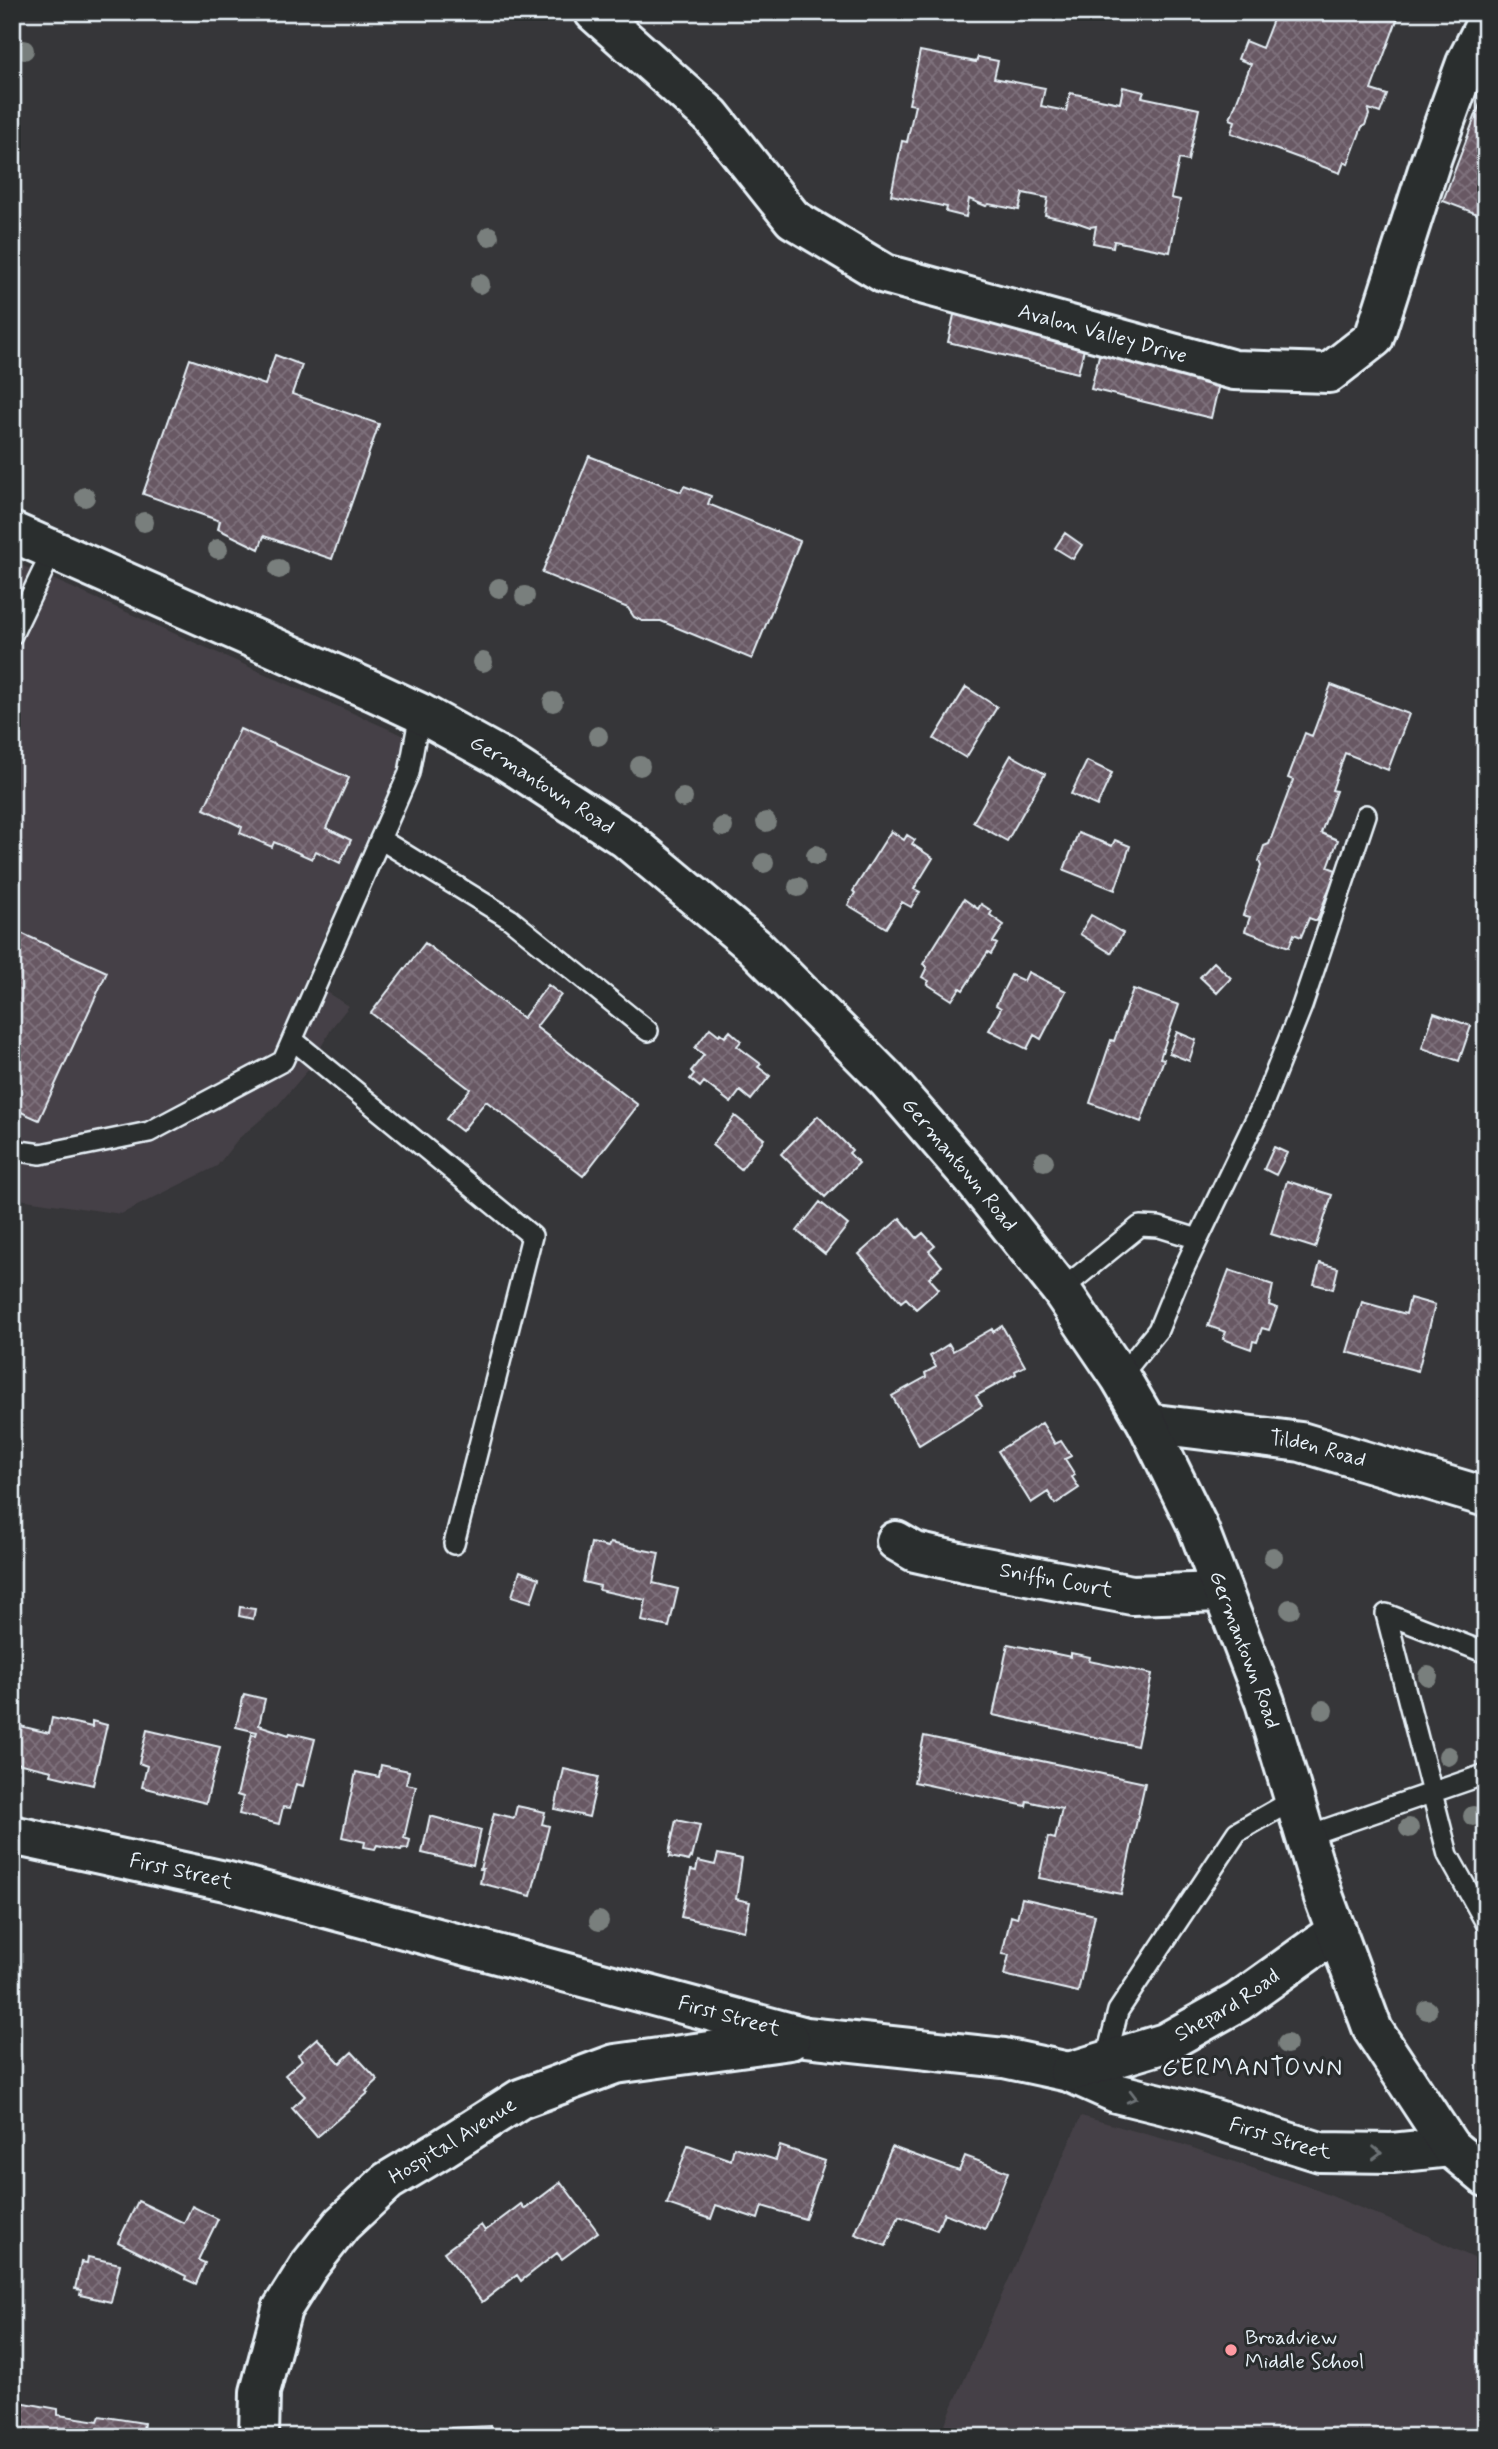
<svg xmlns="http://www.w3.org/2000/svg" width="1498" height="2449" viewBox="0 0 1498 2449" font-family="Mynerve,sans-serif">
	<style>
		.built { fill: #454046 }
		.building { fill: url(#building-cross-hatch); stroke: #e8f1f8; stroke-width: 2 }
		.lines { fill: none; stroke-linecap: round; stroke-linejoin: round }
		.service-casing { stroke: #e8f1f8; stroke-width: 24 }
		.minor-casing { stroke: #e8f1f8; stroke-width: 44 }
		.secondary-casing { stroke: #e8f1f8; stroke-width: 44 }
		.service { stroke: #2a2d2e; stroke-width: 19 }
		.minor { stroke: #2a2d2e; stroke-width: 38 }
		.secondary { stroke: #2a2d2e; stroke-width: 38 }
		.tree { fill: #797f7d }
		.oneway { stroke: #6c7275 }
		.poi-dot { fill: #ff9aa2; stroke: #2a2d2e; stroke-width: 2.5 }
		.labels { text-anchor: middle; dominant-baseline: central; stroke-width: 6; stroke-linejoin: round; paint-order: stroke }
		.street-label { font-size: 21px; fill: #e8f1f8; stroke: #2a2d2e }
		.poi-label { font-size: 21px; fill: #e8f1f8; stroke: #2a2d2e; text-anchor: start }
		.quarter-label { font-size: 24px; letter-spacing: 2px; fill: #e8f1f8; stroke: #2a2d2e }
	</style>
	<defs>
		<pattern id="building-cross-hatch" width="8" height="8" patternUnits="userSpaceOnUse" patternTransform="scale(1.75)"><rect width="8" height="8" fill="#685964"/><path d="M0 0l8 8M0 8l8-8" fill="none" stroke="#7e717b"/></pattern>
	</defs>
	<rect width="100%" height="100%" fill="#363639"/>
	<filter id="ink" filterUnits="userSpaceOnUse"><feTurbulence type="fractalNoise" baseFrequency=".0143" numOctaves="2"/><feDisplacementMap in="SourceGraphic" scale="14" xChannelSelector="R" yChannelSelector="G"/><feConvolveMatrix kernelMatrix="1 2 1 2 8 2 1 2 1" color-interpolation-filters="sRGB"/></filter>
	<g filter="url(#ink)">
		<path class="built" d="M12 561 411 739 305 978 349 1006 333 1026 308 1070 278 1105 238 1139 217 1166 121 1214 12 1198Z
			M1081 2116 1178 2143 1312 2188 1424 2234 1486 2264V2437H939Z"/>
		<path class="building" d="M1276 12H1400L1371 90 1387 95 1380 113 1369 109 1368 111 1369 115 1365 125 1362 127 1348 164 1344 162 1340 173 1231 133 1235 121 1230 119 1251 64 1238 59 1245 41 1262 48Z
			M920 51 976 62 978 57 998 61 994 78 1045 88 1041 106 1066 111 1070 93 1120 103 1123 87 1144 92 1142 97 1199 109 1188 161 1179 159 1171 198 1180 200 1170 252 1114 241 1113 247 1093 243 1096 226 1090 227 1076 222 1045 215 1048 198 1023 193 1019 210 989 204 986 206 969 199 966 217 946 212 947 207 891 195 902 141 907 142 915 105 909 104Z
			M1486 88V213L1485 217 1443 201Z
			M956 306 1087 337 1078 373 948 342Z
			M1101 347 1221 375 1211 418 1091 389Z
			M275 355 302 365 292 394 379 424 332 559 264 536 259 549 218 529 220 521 143 494 190 359 265 385Z
			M589 456 681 492 684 486 711 496 708 504 800 541 752 659 661 621H642L634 617 628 608 542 573Z
			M1065 533 1082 545 1073 559 1055 548Z
			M1331 685 1409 714 1388 770 1345 753 1332 790 1336 791 1321 833 1338 840 1328 867 1336 870 1317 921 1309 918 1301 937 1294 934 1289 947 1245 931 1250 917 1243 915 1261 866 1259 861 1264 846 1269 844 1293 780 1288 778 1305 733 1312 736Z
			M966 687 997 707 966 758 934 739Z
			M240 729 349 778 326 828 351 840 340 863 316 851 312 859 274 842 272 847 240 833 242 827 204 809Z
			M1011 755 1045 774 1007 841 973 822Z
			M1087 761 1112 773 1097 806 1071 794Z
			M891 831 904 840 907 835 915 840 912 844 933 858 914 889 920 892 911 907 902 902 886 928 848 905 855 893 853 891Z
			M1078 833 1112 846 1115 840 1130 846 1115 890 1064 870Z
			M964 899 978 909 981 904 992 911 990 915 1004 925 993 942 997 944 991 954 988 952 963 990 960 988 952 1000 927 984 929 981 922 977 927 967 923 964Z
			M1091 915 1123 933 1111 953 1080 934Z
			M12 929 107 972 39 1120 12 1108Z
			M425 943 523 1018 548 985 561 995 536 1027 638 1105 583 1176 486 1101 462 1131 446 1119 470 1089 371 1013Z
			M1214 962 1231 978 1217 993 1200 977Z
			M1028 972 1066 991 1041 1039 1034 1035 1027 1049 989 1030 1001 1008 996 1005 1011 975 1024 981Z
			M1133 989 1179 1005 1160 1058 1164 1059 1141 1122 1090 1103 1111 1040 1114 1041Z
			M1434 1013 1471 1026 1459 1061 1422 1048Z
			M710 1028 719 1035 720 1033 725 1037 730 1031 741 1041 737 1046 761 1064 758 1067 770 1076 751 1100 740 1091 731 1103 704 1082 700 1087 690 1079 694 1074 691 1071 704 1055 695 1048Z
			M1177 1032 1196 1040 1189 1061 1169 1053Z
			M735 1116 764 1139 741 1169 712 1145Z
			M818 1116 852 1150 849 1153 859 1163 825 1197 781 1154Z
			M1274 1147 1287 1153 1276 1175 1264 1169Z
			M1287 1181 1332 1195 1315 1248 1271 1234Z
			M820 1202 848 1225 825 1254 797 1231Z
			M900 1218 917 1238 923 1233 935 1246 929 1251 942 1266 929 1278 939 1289 916 1309 906 1298 901 1302 859 1254Z
			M1320 1263 1338 1268 1333 1289 1314 1284Z
			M1229 1270 1273 1285 1269 1305 1277 1308 1269 1330 1262 1328 1257 1342 1253 1341 1251 1349 1223 1339 1226 1332 1208 1326Z
			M1410 1298 1435 1305 1418 1371 1347 1352 1362 1302 1406 1314Z
			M1002 1326 1025 1366 1015 1371 1016 1374 976 1396 982 1406 919 1445 892 1396 926 1377 925 1373 936 1367 930 1356 949 1344 953 1351 992 1329 993 1332Z
			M1042 1423 1055 1444 1061 1441 1071 1456 1065 1459 1075 1475 1072 1477 1079 1488 1055 1504 1048 1492 1031 1503 998 1451Z
			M591 1543 608 1547 610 1543 659 1553 653 1583 678 1589 669 1627 642 1621 646 1600 599 1590 600 1586 583 1582Z
			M520 1571 539 1578 531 1602 512 1596Z
			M240 1607 255 1609 253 1619 239 1616Z
			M1008 1644 1071 1657V1653L1090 1657 1089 1661 1152 1674 1137 1746 993 1715Z
			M244 1694 265 1699 259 1725 289 1735 290 1733 315 1739 303 1786 296 1784 290 1808 283 1807 279 1824 239 1814 243 1797 237 1795 252 1734 256 1735 257 1732 236 1727Z
			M52 1718 92 1727V1721L107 1725 93 1785 51 1775 52 1771 12 1762V1724L49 1733Z
			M147 1730 220 1747 206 1803 142 1787 147 1766 139 1763Z
			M924 1736 1145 1783 1121 1894 1039 1878 1048 1837 1055 1839 1062 1809 1027 1801 1026 1806 914 1782Z
			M381 1765 409 1771 406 1784 416 1786 404 1838 410 1840 408 1849 402 1848 401 1850 377 1845 375 1849 364 1847 365 1842 342 1837 356 1772 379 1777Z
			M564 1769 598 1777 589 1817 555 1809Z
			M517 1806 545 1812 542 1824 549 1826 531 1896 480 1883 483 1869H480L494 1813 514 1818Z
			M430 1816 481 1830 473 1865 422 1853Z
			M676 1820 700 1825 692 1858 691 1857 689 1861 670 1857 671 1853H669Z
			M718 1854 742 1859 736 1899 750 1902 744 1931 681 1917 691 1870 696 1871 698 1861 715 1865Z
			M1022 1898 1095 1915 1078 1992 1004 1975 1009 1955 1002 1954 1011 1916 1017 1918Z
			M317 2038 340 2063 352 2052 378 2080 366 2091 368 2093 317 2137 292 2108 305 2096 285 2075 302 2060 298 2055Z
			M688 2145 731 2160 734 2147 776 2160 780 2146 825 2161 805 2219 762 2206 758 2219 716 2205 711 2219 667 2204Z
			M892 2147 959 2171 965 2156 1008 2172 985 2229 944 2213 937 2230 899 2216 886 2246 855 2234Z
			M561 2182 598 2232 562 2259 557 2253 521 2281 517 2275 482 2302 444 2252 481 2225 485 2231 521 2204 525 2209Z
			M138 2201 184 2223 192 2206 218 2219 198 2260 205 2263 196 2284 185 2279 186 2276 118 2242Z
			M88 2257 120 2264 111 2302 80 2295 81 2290 75 2289 81 2262 87 2263Z
			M14 2401 58 2409V2415L98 2421 100 2416 144 2423 142 2437H12Z
			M491 2426V2437H452L451 2428Z"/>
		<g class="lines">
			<defs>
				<path id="service" d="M12 635 53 550
					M380 839 510 919 648 1031
					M293 1040 532 1236 454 1544
					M12 1150 41 1154 149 1132 283 1061 409 773 420 713
					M1061 1290 1140 1226 1159 1227 1198 1239
					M1120 1377 1158 1330 1178 1281 1262 1106 1302 1006 1366 815
					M1486 1653 1386 1614 1448 1855 1486 1923
					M1306 1836 1486 1774
					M1105 2063 1118 2011 1237 1832 1295 1799"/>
				<g id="minor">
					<path id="s1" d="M594 12 711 116 793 219 885 274 1234 370 1329 373 1374 338 1432 157 1466 63 1486 23"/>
					<path id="s2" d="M1147 1423 1301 1442 1486 1497"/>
					<path id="s3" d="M896 1541 915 1552 964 1563 1132 1595 1221 1592"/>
					<path id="s4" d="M12 1835 225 1881 806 2037 1004 2058 1069 2072 1116 2093 1185 2110 1320 2152 1392 2153 1450 2147"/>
					<path id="s5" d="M1069 2072 1165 2043 1238 2002 1337 1931"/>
					<path id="s6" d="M259 2437 260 2392 282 2309 309 2266 342 2224 388 2181 443 2148 520 2099 615 2064 790 2040"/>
				</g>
				<g id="secondary">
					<path id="s7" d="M12 532 373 691 420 713 502 758 625 838 754 946 887 1080 972 1178 1061 1290 1120 1377 1147 1423 1197 1525 1265 1702 1324 1898 1373 2030 1450 2147 1486 2177"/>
				</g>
			</defs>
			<use href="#service" class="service-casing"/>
			<use href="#minor" class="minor-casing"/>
			<use href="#secondary" class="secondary-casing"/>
			<use href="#service" class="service"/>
			<use href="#minor" class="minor"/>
			<use href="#secondary" class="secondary"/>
		</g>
		<g class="tree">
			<circle cx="24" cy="50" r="10"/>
			<circle cx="489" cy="236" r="10"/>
			<circle cx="480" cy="284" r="10"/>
			<circle cx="85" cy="497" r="10"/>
			<circle cx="144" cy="522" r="10"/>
			<circle cx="218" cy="549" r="10"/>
			<circle cx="279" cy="569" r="10"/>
			<circle cx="499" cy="588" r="10"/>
			<circle cx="525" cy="596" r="10"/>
			<circle cx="483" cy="662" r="10"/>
			<circle cx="553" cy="702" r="10"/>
			<circle cx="598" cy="736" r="10"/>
			<circle cx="640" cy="766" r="10"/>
			<circle cx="683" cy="798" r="10"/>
			<circle cx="766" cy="822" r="10"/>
			<circle cx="723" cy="827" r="10"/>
			<circle cx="816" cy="855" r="10"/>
			<circle cx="764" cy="863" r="10"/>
			<circle cx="798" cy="887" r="10"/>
			<circle cx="1044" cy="1161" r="10"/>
			<circle cx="1273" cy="1557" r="10"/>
			<circle cx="1290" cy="1609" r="10"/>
			<circle cx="1428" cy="1676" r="10"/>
			<circle cx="1323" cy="1710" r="10"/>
			<circle cx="1448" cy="1756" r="10"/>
			<circle cx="1473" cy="1816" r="10"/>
			<circle cx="1409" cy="1828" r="10"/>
			<circle cx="599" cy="1921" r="10"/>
			<circle cx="1427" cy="2010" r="10"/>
			<circle cx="1287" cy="2044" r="10"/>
		</g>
		<defs><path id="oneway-chevron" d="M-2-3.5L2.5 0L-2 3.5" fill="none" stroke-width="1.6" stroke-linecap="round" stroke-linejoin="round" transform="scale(1.75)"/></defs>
		<g class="oneway">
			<use href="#oneway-chevron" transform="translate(1132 2097) rotate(14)"/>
			<use href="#oneway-chevron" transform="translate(1377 2153) rotate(1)"/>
		</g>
	</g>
	<circle class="poi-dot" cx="1231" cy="2350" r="7"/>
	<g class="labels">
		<g class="street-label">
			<text stroke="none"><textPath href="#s1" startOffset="621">Avalon Valley Drive</textPath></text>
			<text stroke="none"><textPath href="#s7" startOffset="588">Germantown Road</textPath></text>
			<text stroke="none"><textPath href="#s7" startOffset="1155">Germantown Road</textPath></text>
			<text stroke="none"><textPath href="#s2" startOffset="173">Tilden Road</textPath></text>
			<text stroke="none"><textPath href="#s3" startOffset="166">Sniffin Court</textPath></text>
			<text stroke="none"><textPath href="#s7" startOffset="1722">Germantown Road</textPath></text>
			<text stroke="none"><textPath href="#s4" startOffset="173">First Street</textPath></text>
			<text stroke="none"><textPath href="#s5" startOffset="173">Shepard Road</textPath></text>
			<text stroke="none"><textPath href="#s4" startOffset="740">First Street</textPath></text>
			<text stroke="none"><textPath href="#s4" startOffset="1307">First Street</textPath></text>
			<text stroke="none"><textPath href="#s6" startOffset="374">Hospital Avenue</textPath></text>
		</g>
		<g class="poi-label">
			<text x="1245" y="2338">Broadview<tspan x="1245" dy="24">Middle School</tspan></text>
		</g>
		<g class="quarter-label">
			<text x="1253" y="2068">GERMANTOWN</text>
		</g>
	</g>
	<rect width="1498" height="2449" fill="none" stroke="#2a2d2e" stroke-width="42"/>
	<rect x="21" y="21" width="1456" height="2407" fill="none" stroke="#e8f1f8" stroke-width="2.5" filter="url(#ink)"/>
</svg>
